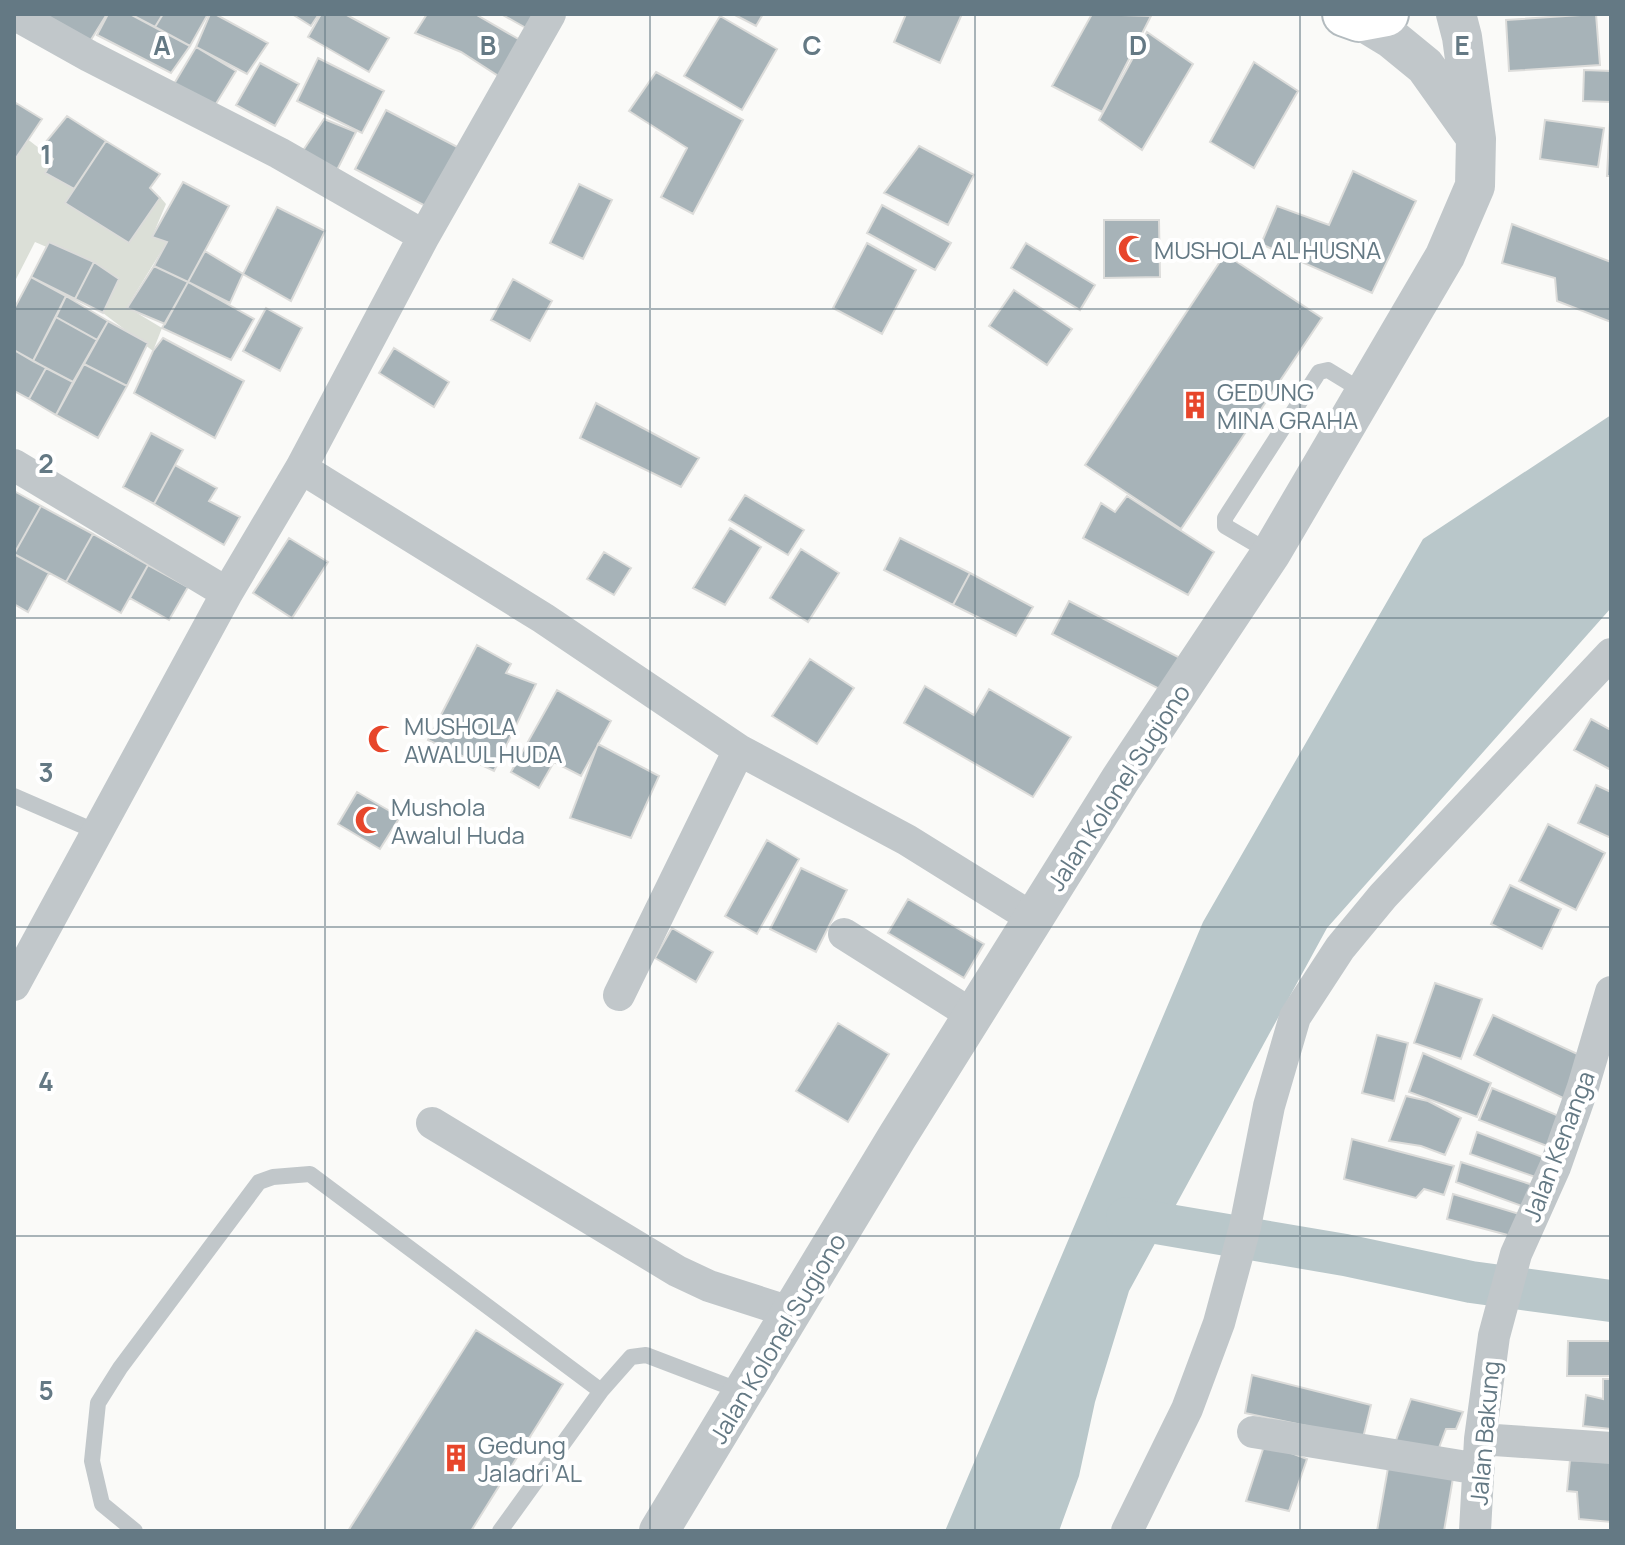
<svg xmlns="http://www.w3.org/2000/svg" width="1625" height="1545" viewBox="0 0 1625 1545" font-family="Manrope,sans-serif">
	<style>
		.green { fill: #dbdfd7 }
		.water { fill: #b9c7ca }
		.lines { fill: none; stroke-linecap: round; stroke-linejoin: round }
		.canal { stroke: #b9c7ca; stroke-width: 42 }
		.building { fill: #a7b3b8; stroke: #dcdcda; stroke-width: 2 }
		.secondary-casing { stroke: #b3bbbf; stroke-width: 48 }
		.service { stroke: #c1c7ca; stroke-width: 16 }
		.minor { stroke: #c1c7ca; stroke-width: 32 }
		.tertiary { stroke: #c1c7ca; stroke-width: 40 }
		.secondary { stroke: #fff; stroke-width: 44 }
		.grid { fill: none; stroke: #647984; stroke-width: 2; stroke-opacity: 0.55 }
		.labels { text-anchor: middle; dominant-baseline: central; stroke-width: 8; stroke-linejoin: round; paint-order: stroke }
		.poi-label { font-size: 24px; fill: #647984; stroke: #fff; text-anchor: start }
		.street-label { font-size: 24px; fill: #647984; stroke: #fff }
		.grid-label { font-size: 26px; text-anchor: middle; font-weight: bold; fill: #647984; stroke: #fff; stroke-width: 8; stroke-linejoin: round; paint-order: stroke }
	</style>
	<rect width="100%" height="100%" fill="#fafaf8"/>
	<path class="green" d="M26 138 53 159 74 189 65 203 129 243 160 197 166 204 152 237 167 242 127 307 162 328 153 351 103 313 119 278 35 242 14 283V162Z"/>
	<path class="water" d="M1611 415V608L1327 928 1129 1291 1095 1402 1079 1476 1059 1531H945L1203 922 1423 539Z"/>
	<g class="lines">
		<path class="canal" d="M1127 1218 1345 1255 1471 1282 1611 1301"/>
	</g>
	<path class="building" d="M25 14H107L89 43Z
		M108 14H130L190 46 171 73 97 35Z
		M130 14H163L155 27Z
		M163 14H208L190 46 155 27Z
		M210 14H215L268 43 247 74 196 47Z
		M292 14H319L311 26Z
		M321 14H345L389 38 369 72 308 37Z
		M427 14H475L520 40 500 77 461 52 415 33Z
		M501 14H534L526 28Z
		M733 14H763L756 26Z
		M906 14H962L940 63 894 42Z
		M1092 14 1151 16 1102 112 1052 86Z
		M1596 14 1600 65 1509 71 1506 20Z
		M720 16 777 49 742 110 684 76Z
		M1147 32 1193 64 1142 150 1099 120Z
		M196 47 236 71 214 107 174 84Z
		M318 58 384 91 362 133 297 101Z
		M1254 62 1298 91 1254 168 1210 142Z
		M260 63 299 84 275 126 236 105Z
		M1584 70 1611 71V102L1583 101Z
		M656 72 743 120 693 214 661 197 687 148 629 111Z
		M16 103 42 119 14 161V107Z
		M386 110 465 151 433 210 355 169Z
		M67 116 106 141 74 189 45 173 53 159 40 149Z
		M324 119 356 132 337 170 300 155Z
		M1610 119H1611V176H1607Z
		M1545 120 1604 128 1598 167 1540 159Z
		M106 141 160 174 150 188 160 198 129 243 65 203Z
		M919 146 974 175 948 225 884 193Z
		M1353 171 1416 201 1372 293 1261 244 1277 206 1329 225Z
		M183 182 229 206 188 282 154 266 167 242 152 237Z
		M579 184 612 200 583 259 550 243Z
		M882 205 951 243 935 270 867 233Z
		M277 207 325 231 291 301 243 274Z
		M1104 220H1159L1160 277 1104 278Z
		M1512 224 1611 262V322L1557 301 1555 278 1502 263Z
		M49 242 94 262 75 299 31 277Z
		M867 243 916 270 882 334 833 308Z
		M1026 243 1095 285 1080 310 1011 268Z
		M205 251 243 274 230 303 188 282Z
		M1225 254 1322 318 1181 529 1085 465Z
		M94 262 119 279 103 313 75 299Z
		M154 266 188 282 165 324 127 308Z
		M31 277 66 296 33 361 14 350V309Z
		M513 279 552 301 530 341 491 320Z
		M188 282 254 319 231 360 162 328Z
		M1014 290 1072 329 1047 365 989 326Z
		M66 296 108 321 97 340 56 317Z
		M266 308 302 328 280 371 243 351Z
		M56 317 97 340 73 382 33 361Z
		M108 321 148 343 127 386 84 364Z
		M163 338 244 381 215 438 134 393 153 351Z
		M394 348 449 382 434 407 379 373Z
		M14 350 46 368 29 399 14 391Z
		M84 364 127 386 98 438 56 415Z
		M46 368 73 382 56 415 29 399Z
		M596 403 699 458 681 487 580 438Z
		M151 433 183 450 154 504 123 487Z
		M175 465 217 488 209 501 240 517 224 545 154 504Z
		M14 491 41 506 14 554Z
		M745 495 804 530 788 555 729 520Z
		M1127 496 1214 552 1188 595 1083 538 1101 503 1115 512Z
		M41 506 93 534 66 582 14 554Z
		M730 528 761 547 725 605 693 588Z
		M93 534 148 565 121 613 66 582Z
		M289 538 328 562 292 618 253 593Z
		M900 538 970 573 953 605 884 570Z
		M801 549 839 573 808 622 770 598Z
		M604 552 631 568 614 595 587 579Z
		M14 554 49 573 28 612 14 604Z
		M148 565 188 587 169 620 130 598Z
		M970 573 1033 607 1016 636 953 605Z
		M1069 601 1186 661 1169 694 1052 634Z
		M477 645 511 664 506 673 536 684 494 771 428 740Z
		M810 659 854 688 817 744 772 716Z
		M925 686 974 715 989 689 1071 737 1033 797 904 723Z
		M557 690 611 721 581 776 554 762 539 788 511 772Z
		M1591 719 1611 730V770L1574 750Z
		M598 744 659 776 631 838 570 818Z
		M1596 785 1611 792V838L1578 823Z
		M357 792 400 817 380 849 338 824Z
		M1548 824 1605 853 1576 910 1519 881Z
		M767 840 799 859 757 934 725 916Z
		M801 868 847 890 816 952 770 929Z
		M1510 885 1561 909 1542 949 1491 924Z
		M908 899 984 944 964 978 888 933Z
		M672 928 713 952 696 982 655 958Z
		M1435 983 1482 999 1461 1059 1414 1043Z
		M1493 1015 1584 1057 1565 1099 1474 1055Z
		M838 1023 889 1054 848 1122 796 1091Z
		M1377 1035 1408 1043 1394 1101 1362 1093Z
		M1423 1053 1491 1083 1477 1117 1409 1092Z
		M1492 1088 1559 1116 1547 1146 1479 1120Z
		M1406 1096 1428 1101 1461 1118 1445 1155 1421 1146 1389 1141Z
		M1477 1132 1545 1158 1538 1178 1470 1154Z
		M1352 1139 1454 1166 1444 1195 1424 1189 1416 1198 1344 1179Z
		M1461 1162 1536 1186 1530 1209 1456 1182Z
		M1453 1194 1526 1216 1519 1238 1447 1219Z
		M476 1330 563 1384 471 1531H348Z
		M1568 1341H1611V1376H1567Z
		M1252 1375 1371 1405 1363 1438 1245 1413Z
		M1603 1379H1611V1429L1583 1426 1586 1395 1603 1399Z
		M1411 1399 1463 1412 1456 1429H1446L1437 1453 1394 1446Z
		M1265 1443 1307 1459 1289 1511 1246 1501Z
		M1570 1460 1611 1462V1522L1579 1519 1577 1492 1567 1491Z
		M1388 1468 1453 1478 1444 1531H1377Z"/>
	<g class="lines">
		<defs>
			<path id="secondary" d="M1345 14 1359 19 1386 14"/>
		</defs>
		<use href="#secondary" class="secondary-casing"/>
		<path class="service" d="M1271 553 1225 526V518L1319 372 1328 370 1364 392
			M14 796 97 832
			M135 1531 102 1504 92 1461 98 1403 120 1368 259 1182 273 1177 310 1174 601 1391
			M500 1531 601 1391 631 1357 646 1355 743 1392"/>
		<path class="minor" d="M14 14 89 56 279 153 424 236
			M14 465 227 593
			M301 468 543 618 739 750 907 840 1034 919
			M844 934 974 1016
			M14 985 227 593 301 468 424 236 550 14
			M619 995 739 750
			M432 1123 677 1271 709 1286 793 1313
			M1253 1432 1479 1469
			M1480 1439 1611 1448
			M1127 1531 1187 1409 1219 1323 1245 1227 1269 1106 1295 1017 1340 948 1383 896 1611 654
			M1475 1531 1480 1439 1494 1336 1516 1254 1555 1167 1583 1087 1611 992"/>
		<path class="tertiary" d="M1359 19 1392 39 1425 66 1472 132
			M659 1531 897 1137 1120 780 1271 553 1445 256 1475 186 1476 139 1462 37 1456 14"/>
		<use href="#secondary" class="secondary"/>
	</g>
	<path class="grid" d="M325 14V1531M650 14V1531M975 14V1531M1300 14V1531M14 309H1611M14 618H1611M14 927H1611M14 1236H1611"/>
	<defs>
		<symbol id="mosque-bare" viewBox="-9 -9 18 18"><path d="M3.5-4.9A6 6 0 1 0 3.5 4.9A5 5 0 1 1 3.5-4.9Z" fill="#e7462b" stroke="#fff" stroke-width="2.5" paint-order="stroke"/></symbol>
		<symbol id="building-bare" viewBox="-9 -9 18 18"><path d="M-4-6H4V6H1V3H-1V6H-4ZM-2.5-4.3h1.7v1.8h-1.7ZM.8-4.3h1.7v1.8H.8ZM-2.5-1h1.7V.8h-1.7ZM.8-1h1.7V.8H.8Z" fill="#e7462b" stroke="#fff" stroke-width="2.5" paint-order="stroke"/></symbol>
	</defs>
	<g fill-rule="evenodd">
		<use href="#mosque-bare" x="1112" y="229" width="40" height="40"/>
		<use href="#building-bare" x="1175" y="385" width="40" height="40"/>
		<use href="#mosque-bare" x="362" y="719" width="40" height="40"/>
		<use href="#mosque-bare" x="349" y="800" width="40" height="40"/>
		<use href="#building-bare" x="436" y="1438" width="40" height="40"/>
	</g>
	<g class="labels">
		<g class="poi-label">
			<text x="1154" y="249">MUSHOLA AL HUSNA</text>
			<text x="1217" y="391">GEDUNG<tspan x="1217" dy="28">MINA GRAHA</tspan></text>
			<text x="404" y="725">MUSHOLA<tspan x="404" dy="28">AWALUL HUDA</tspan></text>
			<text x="391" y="806">Mushola<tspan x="391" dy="28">Awalul Huda</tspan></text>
			<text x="478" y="1444">Gedung<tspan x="478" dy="28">Jaladri AL</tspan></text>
		</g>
		<g class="street-label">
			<text transform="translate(1118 787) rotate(-57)">Jalan Kolonel Sugiono</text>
			<text transform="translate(1558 1146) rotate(-69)">Jalan Kenanga</text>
			<text transform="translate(777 1338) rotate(-59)">Jalan Kolonel Sugiono</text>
			<text transform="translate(1484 1433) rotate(-85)">Jalan Bakung</text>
		</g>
	</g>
	<g class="grid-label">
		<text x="162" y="55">A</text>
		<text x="488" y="55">B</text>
		<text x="812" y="55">C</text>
		<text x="1138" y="55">D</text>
		<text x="1462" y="55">E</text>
		<text x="46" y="164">1</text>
		<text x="46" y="473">2</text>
		<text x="46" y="782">3</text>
		<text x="46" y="1091">4</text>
		<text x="46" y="1400">5</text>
	</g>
	<rect width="1625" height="1545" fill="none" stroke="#647984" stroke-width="32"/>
</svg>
